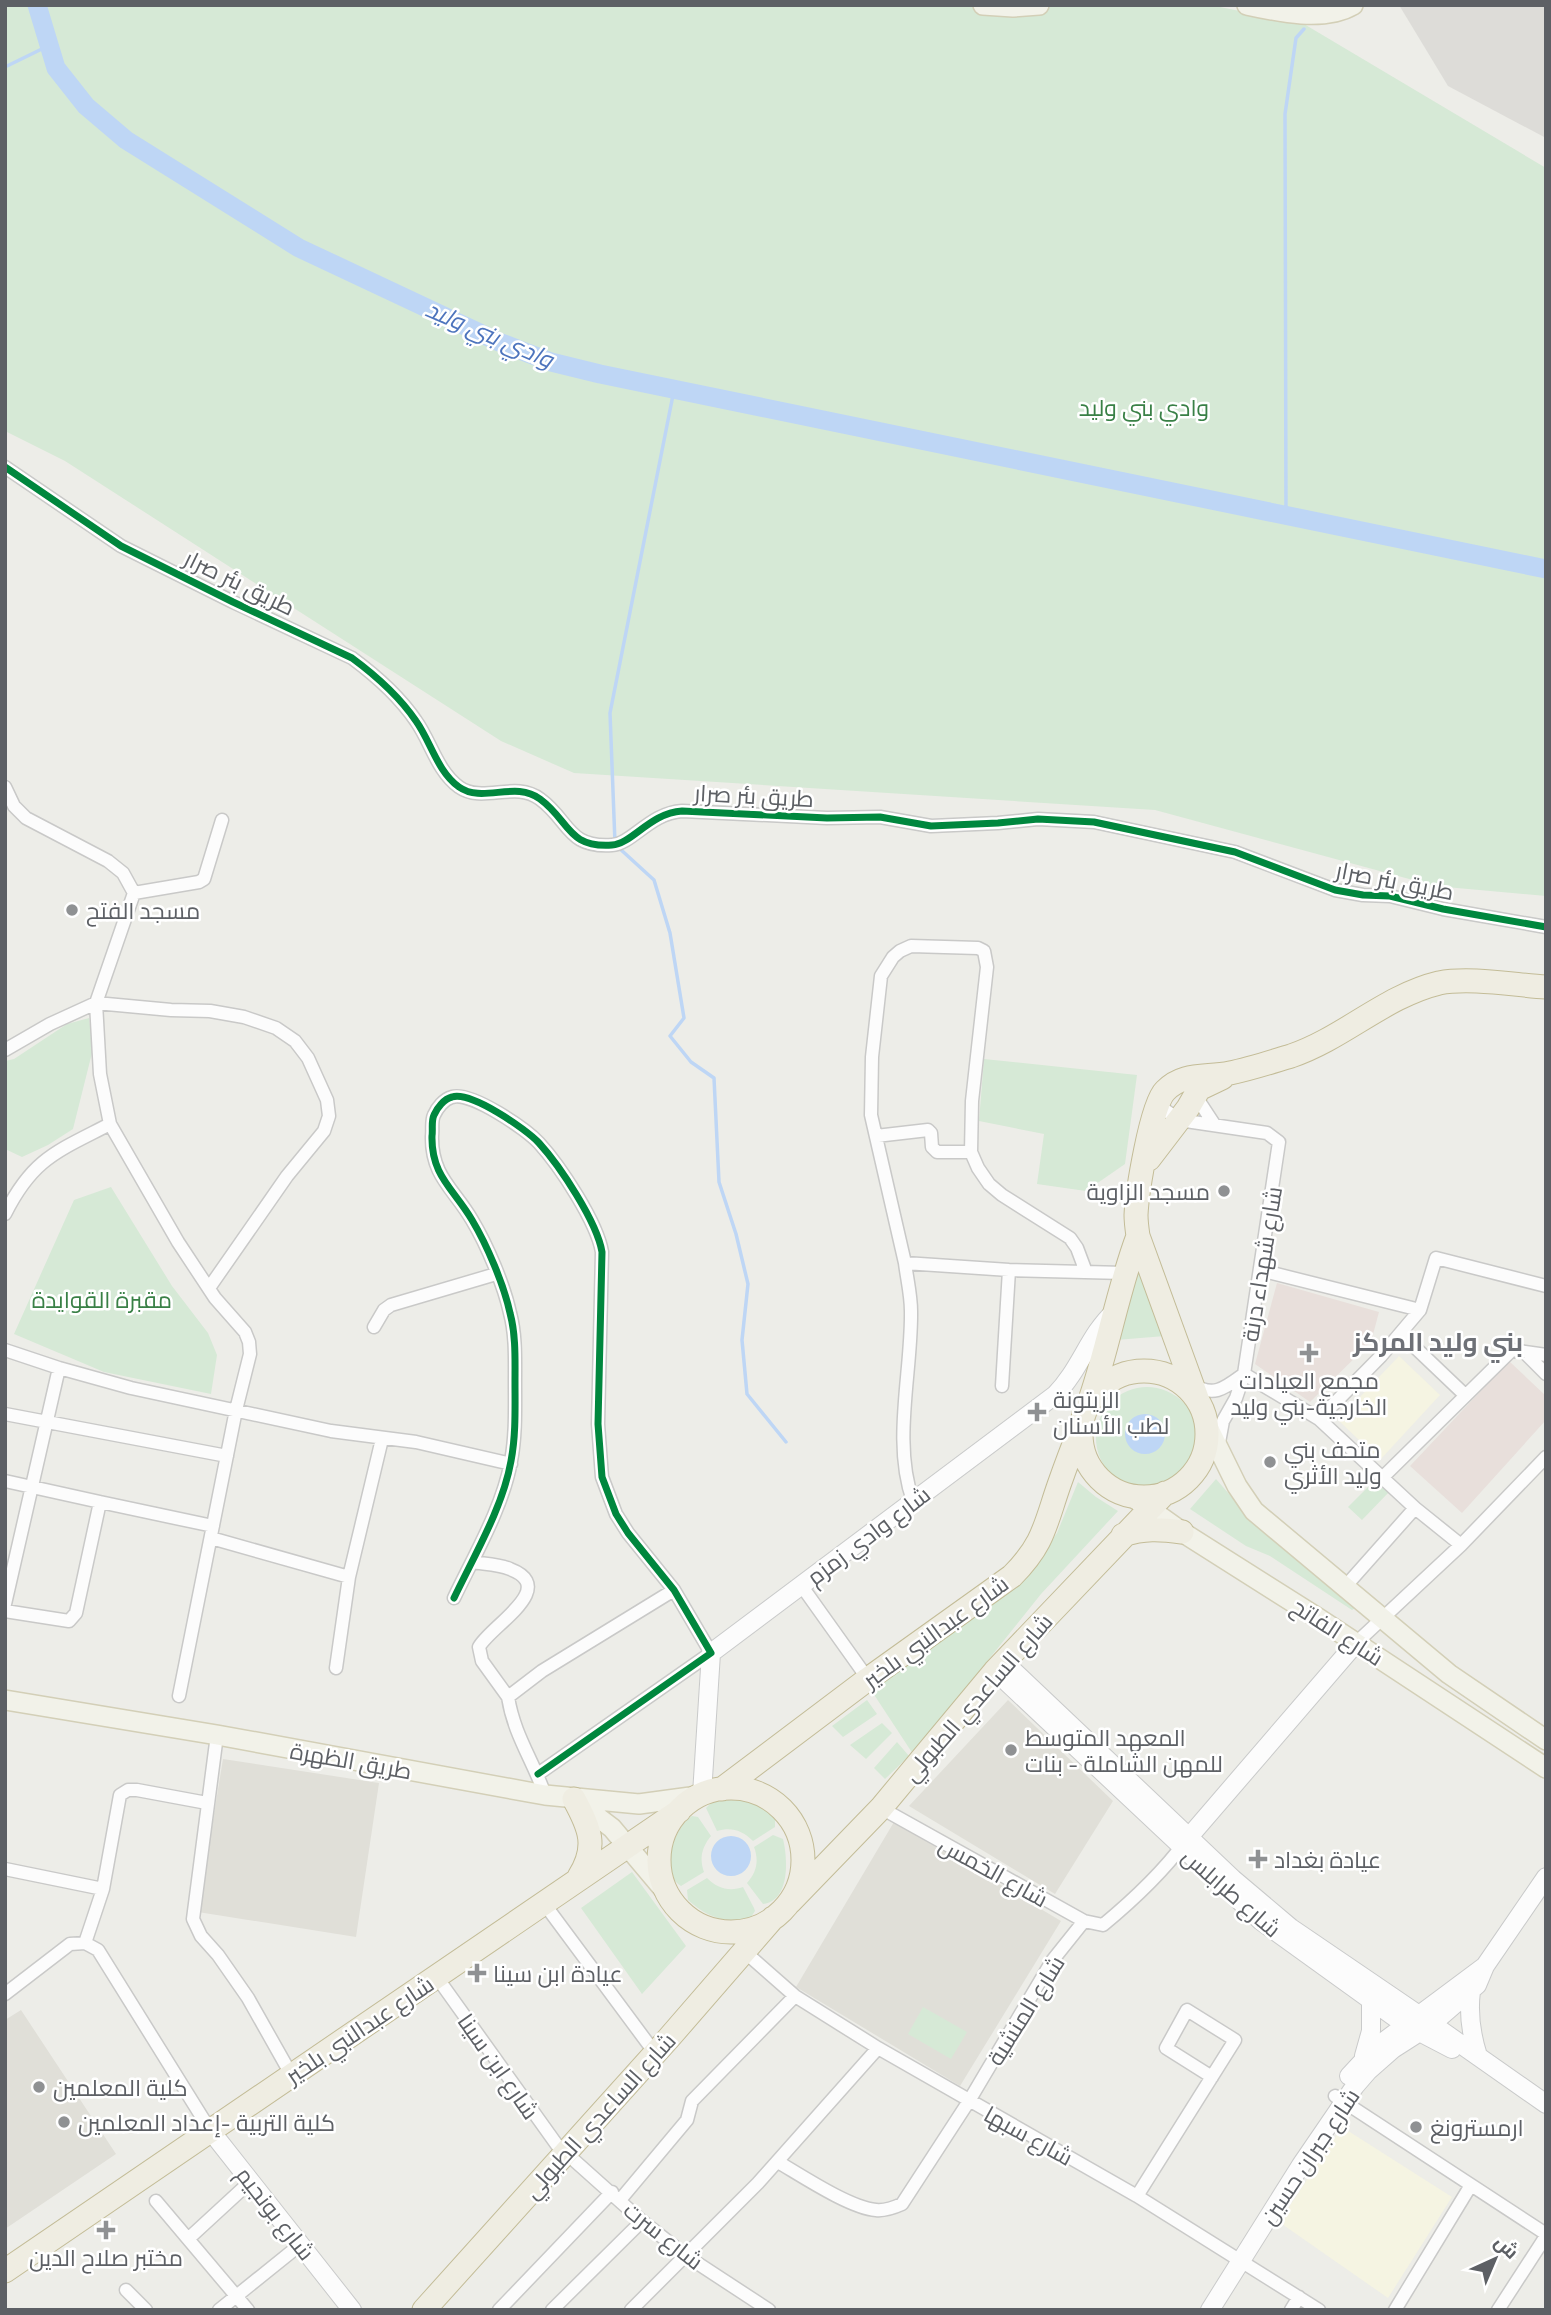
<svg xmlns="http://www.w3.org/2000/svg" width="1551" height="2315" viewBox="0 0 1551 2315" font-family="'Exo 2',Cairo,sans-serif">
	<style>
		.commercial { fill: #f5f4e2 }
		.industrial { fill: #dddcd8 }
		.education { fill: #e0dfd8 }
		.medical { fill: #e8dfdb }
		.green { fill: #d6e9d6 }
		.water { fill: #bed6f5 }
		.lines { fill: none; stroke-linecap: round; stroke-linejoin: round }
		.stream { stroke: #bed6f5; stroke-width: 3.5 }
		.river { stroke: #bed6f5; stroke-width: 19 }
		.street-casing { stroke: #c9c9c8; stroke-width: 15 }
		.secondary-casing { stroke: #c9caca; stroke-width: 20 }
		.primary-casing { stroke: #d3cfb7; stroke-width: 22 }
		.highway-casing { stroke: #c3bc97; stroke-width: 25 }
		.street { stroke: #fcfcfc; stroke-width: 12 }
		.secondary { stroke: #fcfcfc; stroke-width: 18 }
		.primary { stroke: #f2f2e9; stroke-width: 19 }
		.highway { stroke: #efede2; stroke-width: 23 }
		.cycleway-casing { stroke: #fff; stroke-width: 11 }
		.cycleway { stroke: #00873e; stroke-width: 7 }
		.poi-dot { fill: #8f9193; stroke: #fff; stroke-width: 2.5 }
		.labels { text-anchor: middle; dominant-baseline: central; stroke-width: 5; stroke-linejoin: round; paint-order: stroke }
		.park-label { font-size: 23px; fill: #398046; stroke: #fff }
		.street-label { font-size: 23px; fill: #5d6065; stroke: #fff }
		.poi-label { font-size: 23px; fill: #5d6065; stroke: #fff; text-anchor: start }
		.water-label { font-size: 24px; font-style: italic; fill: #4d74bd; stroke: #fff }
		.quarter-label { font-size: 26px; font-weight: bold; fill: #6e7177; stroke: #fff }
	</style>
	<rect width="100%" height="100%" fill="#edede8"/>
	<path class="commercial" d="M1399 1356 1440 1395 1380 1460 1338 1420Z
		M1342 2127 1452 2197 1388 2298 1279 2222Z"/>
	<path class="industrial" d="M1399 5H1546V138L1448 86Z"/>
	<path class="education" d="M1008 1700 1113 1801 1055 1894 909 1806Z
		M223 1759 379 1783 356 1937 198 1912Z
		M894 1822 1061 1921 960 2086 796 1987Z
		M21 2010 116 2154 5 2229V2020Z"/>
	<path class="medical" d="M1277 1283 1379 1312 1371 1342 1310 1402 1255 1364Z
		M1509 1361 1546 1396V1420L1462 1513 1410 1466Z"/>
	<path class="green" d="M5 5H1210L1304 24 1546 168V896L1435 886 1155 810 574 773 501 741 65 461 5 431Z
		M89 1018 93 1049 73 1129 48 1145 22 1157 5 1149V1061L14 1059 67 1024Z
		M984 1059 1137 1075 1125 1164 1086 1191 1037 1184 1044 1134 979 1121Z
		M111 1187 172 1286 208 1333 217 1355 211 1394 104 1372 14 1334 74 1200Z
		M1137 1265 1165 1336 1116 1340Z
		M1096 1438a51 51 0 1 1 102 0a51 51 0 1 1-102 0Z
		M1216 1479 1250 1518 1357 1607 1352 1610 1270 1556 1246 1546 1190 1509Z
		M1376 1479 1389 1492 1362 1520 1348 1507Z
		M1078 1482 1096 1497 1118 1511 1041 1594 913 1754 871 1690 1037 1562 1057 1533Z
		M867 1700 877 1714 843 1737 832 1726Z
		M882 1723 892 1733 866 1759 850 1745Z
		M897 1742 909 1756 885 1779 874 1768Z
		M730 1800C747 1800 764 1806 775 1819V1827L753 1841C742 1830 731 1827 717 1831L706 1808 712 1802Z
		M692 1816 698 1817 711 1836C702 1847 699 1858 704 1872L681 1886C658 1873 674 1828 692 1816Z
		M773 1835 783 1839C788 1859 790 1901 763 1904L747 1883C757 1872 759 1860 754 1847Z
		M632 1872 686 1946 642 1994 581 1908Z
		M707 1878C717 1888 729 1892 743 1887L754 1908 755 1911 751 1917C727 1926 706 1916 688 1900L687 1890Z
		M923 2007 967 2032 951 2059 908 2034Z"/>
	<path class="water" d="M1125 1434a20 20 0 1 1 40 0a20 20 0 1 1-40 0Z
		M711 1856a20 20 0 1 1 40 0a20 20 0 1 1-40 0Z"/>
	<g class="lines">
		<path class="stream" d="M5 67 50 45
			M1286 516 1285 114 1296 38 1304 29
			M615 843 610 713 674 390
			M619 848 654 880 670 933 684 1018 670 1036 691 1062 714 1078 719 1182 736 1234 748 1284 742 1340 747 1394 786 1442"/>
		<path class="river" d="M37 5 56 68 86 106 126 140 299 248 499 342 551 362 600 374 1546 569"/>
		<defs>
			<path id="street" d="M5 467 121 546 233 602 352 658C375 675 399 696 416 721 431 742 437 771 459 787 483 804 515 780 540 799 570 821 567 848 612 845 632 844 650 813 682 811L827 818 880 817 931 826 998 823 1038 819 1094 822 1235 852 1335 890 1363 895 1390 896 1443 909 1546 927
				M5 787 14 806 26 818 108 861 123 873 134 893 96 1003 100 1074 110 1124 178 1242 215 1298 245 1332 249 1342 250 1354 236 1410 179 1696
				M134 893 199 882 204 879 222 820
				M5 1050 50 1024 96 1003 171 1010 210 1011 244 1017 276 1028 295 1041 308 1058 327 1100 329 1116 324 1131 287 1176 209 1288
				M1193 1092 1214 1124
				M1158 1105 1179 1120 1267 1133 1279 1142 1244 1374 1236 1398 1223 1421 1218 1448
				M876 1136 928 1130 931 1133 932 1147 937 1152H971
				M5 1214C33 1158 58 1151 110 1124
				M905 1263 871 1115 872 1057 881 976 893 957 900 951 911 946 978 948 984 951 987 967 972 1101 971 1152 978 1168 989 1184 1002 1195 1070 1238 1077 1248 1086 1272
				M1260 1270 1420 1310
				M374 1327 384 1310 391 1305 496 1274
				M1401 1334 1465 1395
				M5 1350 59 1368 131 1388 331 1431 416 1442 511 1464
				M1524 1352 1546 1374
				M1244 1374 1319 1419 1415 1508 1461 1545
				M1192 1384C1214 1398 1225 1388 1244 1374
				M1002 1386 1009 1270
				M5 1414 227 1456
				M1319 1419 1381 1356 1420 1310 1436 1258 1546 1286
				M1383 1477 1512 1350 1546 1355
				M5 1481 100 1502 76 1613 69 1621 5 1611
				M913 1501C892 1442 912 1372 911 1311 911 1295 907 1279 905 1263L1009 1270 1124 1273
				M100 1502 213 1526
				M211 1538 349 1577 336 1668
				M472 1562C484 1564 499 1564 510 1569 560 1588 490 1626 479 1647L482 1661 508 1697
				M349 1577 382 1439
				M801 1585 868 1679
				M1344 1588 1415 1508
				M454 1598C474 1556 503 1507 511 1461 516 1435 515 1408 515 1382 515 1360 516 1335 510 1313 504 1285 487 1245 472 1220 454 1189 431 1176 432 1136 433 1130 431 1121 434 1115 437 1108 444 1099 452 1097 471 1091 526 1129 539 1143 560 1166 597 1222 602 1252L598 1424 602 1477 616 1514 628 1533 674 1590 711 1653 538 1774
				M5 1604 59 1368
				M1356 1643 1461 1545 1546 1457
				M217 1735 193 1919 201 1936 218 1955 248 1998 292 2076
				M545 1795C533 1760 514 1735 508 1697L542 1671 674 1590
				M881 1808 1084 1921 1103 1925C1132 1901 1162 1873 1185 1842
				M5 1869 103 1889
				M543 1902 655 2053
				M85 1943 103 1889 120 1795 128 1790H137L207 1803
				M85 1943 98 1950 210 2130
				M745 1952 795 1996 878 2048 1137 2196 1319 2310
				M436 1976 557 2145 642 2221 685 2255 769 2310
				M5 1994 70 1944 85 1943
				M1335 2096 1546 2234
				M778 2162C802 2176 850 2208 876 2210 885 2211 893 2208 902 2204L969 2101 1052 1961 1084 1921
				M1137 2196 1235 2040 1187 2010 1166 2048 1212 2077
				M620 2200 687 2120 692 2101 795 1996
				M156 2201 248 2310
				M188 2239 251 2181
				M126 2290 146 2310
				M219 2310 301 2244
				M499 2310 612 2192
				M552 2310 642 2221
				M631 2310 758 2183 878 2048
				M1291 2310 1299 2297
				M1395 2310 1471 2185
				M1498 2310 1546 2236"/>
			<path id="secondary" d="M1004 1662 1233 1879 1291 1928 1432 2024 1546 2104
				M995 1671 1261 1921 1404 2024 1452 2049
				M702 1794 711 1653 1055 1395C1080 1370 1089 1335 1114 1312
				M1189 1837 1356 1643
				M1471 1991C1468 2014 1471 2034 1478 2056
				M1364 2056 1371 2031V2001
				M1349 2076 1375 2048 1485 1966
				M210 2130 352 2310
				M1210 2310 1301 2165 1355 2086 1368 2071 1393 2049 1432 2024 1477 1985 1485 1966 1546 1877"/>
			<path id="primary" d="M983 5 1013 7 1039 5
				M1247 5C1279 12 1324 22 1353 5
				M1207 1425 1237 1486 1254 1511 1449 1674 1546 1740
				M1130 1495 1182 1532 1318 1618 1546 1768
				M5 1700 217 1735 545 1795 639 1804 698 1796
				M575 1800 612 1828 670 1897"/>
			<path id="highway" d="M1149 1159 1188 1108 1199 1089 1222 1078
				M1081 1434a63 63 0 1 1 126 0a63 63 0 1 1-126 0Z
				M1091 1397C1109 1344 1118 1289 1138 1236
				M1198 1401 1138 1236C1137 1229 1136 1222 1136 1215 1137 1193 1151 1105 1165 1091 1183 1072 1206 1078 1230 1073 1250 1069 1271 1062 1291 1056 1344 1038 1385 996 1439 983 1470 977 1514 985 1546 987
				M1123 1535C1144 1528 1160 1529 1182 1532
				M659 1860a72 72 0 1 1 144 0a72 72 0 1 1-144 0Z
				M722 1789 868 1679 1012 1576C1044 1544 1045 1525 1059 1485 1066 1465 1074 1444 1082 1424
				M574 1799C590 1828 598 1847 579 1877
				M790 1902 881 1808 995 1671 1165 1493
				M5 2271 679 1811
				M424 2310 668 2039 773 1918"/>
		</defs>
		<use href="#street" class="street-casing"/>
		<use href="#secondary" class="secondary-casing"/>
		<use href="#primary" class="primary-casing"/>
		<use href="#highway" class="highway-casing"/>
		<use href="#street" class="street"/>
		<use href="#secondary" class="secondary"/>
		<use href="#primary" class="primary"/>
		<use href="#highway" class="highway"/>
		<defs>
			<path id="cycleway" d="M5 467 121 546 233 602 352 658C375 675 399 696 416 721 431 742 437 771 459 787 483 804 515 780 540 799 570 821 567 848 612 845 632 844 650 813 682 811L827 818 880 817 931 826 998 823 1038 819 1094 822 1235 852 1335 890 1363 895 1390 896 1443 909 1546 927
				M454 1598C474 1556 503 1507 511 1461 516 1435 515 1408 515 1382 515 1360 516 1335 510 1313 504 1285 487 1245 472 1220 454 1189 431 1176 432 1136 433 1130 431 1121 434 1115 437 1108 444 1099 452 1097 471 1091 526 1129 539 1143 560 1166 597 1222 602 1252L598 1424 602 1477 616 1514 628 1533 674 1590 711 1653 538 1774"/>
		</defs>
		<use href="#cycleway" class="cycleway-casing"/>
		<use href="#cycleway" class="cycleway"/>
	</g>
	<g class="poi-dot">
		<circle cx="72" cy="910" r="7"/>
		<circle cx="1224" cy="1191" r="7"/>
		<path d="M1305.5 1342.5h7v7h7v7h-7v7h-7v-7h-7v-7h7z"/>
		<path d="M1033.5 1401.5h7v7h7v7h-7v7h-7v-7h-7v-7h7z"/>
		<circle cx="1270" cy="1462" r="7"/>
		<circle cx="1011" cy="1750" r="7"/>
		<path d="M1254.5 1848.5h7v7h7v7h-7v7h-7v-7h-7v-7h7z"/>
		<path d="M473.5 1962.5h7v7h7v7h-7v7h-7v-7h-7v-7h7z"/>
		<circle cx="39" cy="2087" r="7"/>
		<circle cx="64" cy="2122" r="7"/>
		<circle cx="1416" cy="2127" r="7"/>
		<path d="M102.5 2219.5h7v7h7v7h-7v7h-7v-7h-7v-7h7z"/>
	</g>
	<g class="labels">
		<g class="park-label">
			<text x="1144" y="407">وادي بني وليد</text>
			<text x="102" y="1299">مقبرة القوايدة</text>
		</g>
		<g class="street-label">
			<text transform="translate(240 582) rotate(26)">طريق بئر صرار</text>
			<text transform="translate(754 795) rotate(3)">طريق بئر صرار</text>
			<text transform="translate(1395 880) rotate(11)">طريق بئر صرار</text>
			<text transform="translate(1261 1264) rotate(-81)">شارع شهداء درنة</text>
			<text transform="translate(868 1535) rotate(-37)">شارع وادي زمزم</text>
			<text transform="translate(935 1631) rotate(-36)">شارع عبدالنبي بلخير</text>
			<text transform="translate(1338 1631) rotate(33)">شارع الفاتح</text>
			<text transform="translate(977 1697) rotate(-49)">شارع الساعدي الطبولي</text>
			<text transform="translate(351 1760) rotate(10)">طريق الظهرة</text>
			<text transform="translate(994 1871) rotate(29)">شارع الخمس</text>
			<text transform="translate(1232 1892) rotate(41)">شارع طرابلس</text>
			<text transform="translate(1025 2010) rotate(-58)">شارع المنشية</text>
			<text transform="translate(359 2029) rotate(-34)">شارع عبدالنبي بلخير</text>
			<text transform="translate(499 2066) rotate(55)">شارع ابن سينا</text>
			<text transform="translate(599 2115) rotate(-48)">شارع الساعدي الطبولي</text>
			<text transform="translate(1029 2135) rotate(29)">شارع سبها</text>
			<text transform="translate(1309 2156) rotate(-56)">شارع جبران حسين</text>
			<text transform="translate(276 2213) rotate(52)">شارع بونجيم</text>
			<text transform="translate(664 2235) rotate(38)">شارع سرت</text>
		</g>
		<g class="poi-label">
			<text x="86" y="910">مسجد الفتح</text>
			<text x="1210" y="1191" text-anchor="end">مسجد الزاوية</text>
			<text x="1309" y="1380" text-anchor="middle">مجمع العيادات<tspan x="1309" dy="26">الخارجية-بني وليد</tspan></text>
			<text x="1053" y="1399">الزيتونة<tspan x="1053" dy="26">لطب الأسنان</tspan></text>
			<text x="1284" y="1449">متحف بني<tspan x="1284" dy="26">وليد الأثري</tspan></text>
			<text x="1025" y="1737">المعهد المتوسط<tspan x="1025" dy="26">للمهن الشاملة - بنات</tspan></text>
			<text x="1274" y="1859">عيادة بغداد</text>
			<text x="493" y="1973">عيادة ابن سينا</text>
			<text x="53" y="2087">كلية المعلمين</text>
			<text x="78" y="2122">كلية التربية -إعداد المعلمين</text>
			<text x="1430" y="2127">ارمسترونغ</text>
			<text x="106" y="2257" text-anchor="middle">مختبر صلاح الدين</text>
		</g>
		<g class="water-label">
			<text transform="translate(490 333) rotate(23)">وادي بني وليد</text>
		</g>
		<g class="quarter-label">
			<text x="1438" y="1340">بني وليد المركز</text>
		</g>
	</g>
	<rect width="1551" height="2315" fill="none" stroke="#5d6065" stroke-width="14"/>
	<g transform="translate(1495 2259) rotate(44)" stroke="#ffffff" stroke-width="5" paint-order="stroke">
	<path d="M0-5L12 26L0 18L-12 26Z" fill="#5d6065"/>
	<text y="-10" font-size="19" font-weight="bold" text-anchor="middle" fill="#5d6065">ش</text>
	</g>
</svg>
